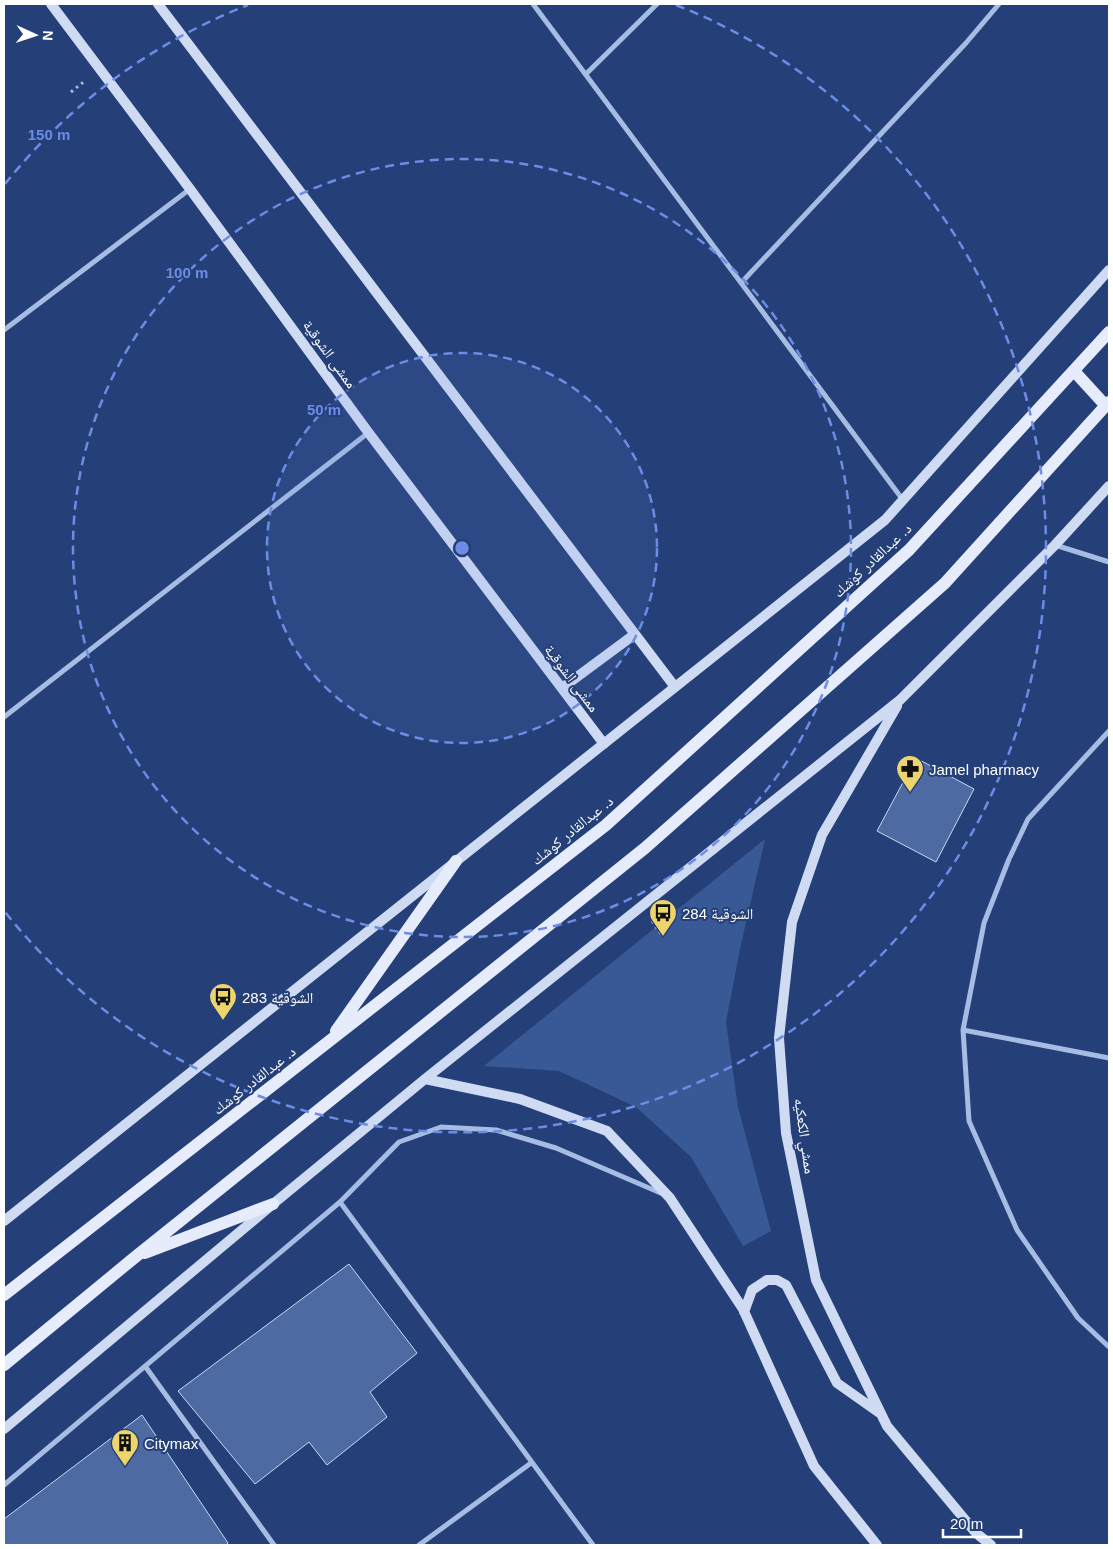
<svg xmlns="http://www.w3.org/2000/svg" width="1113" height="1549" viewBox="0 0 1113 1549" font-family="Helvetica,'Noto Naskh Arabic',sans-serif">
	<style>
		.green { fill: #385995 }
		.building { fill: #4d6aa2; stroke: #c9d8f3 }
		.lines { fill: none; stroke-linecap: round; stroke-linejoin: round }
		.path { stroke: #a6bce3; stroke-width: 3; stroke-dasharray: 2.5 4; stroke-linecap: butt }
		.street { stroke: #a6bce3; stroke-width: 5 }
		.secondary { stroke: #cfdbf3; stroke-width: 10 }
		.primary { stroke: #e6ecfc; stroke-width: 12 }
		.ring { fill: none; stroke: #6c8ce6; stroke-width: 2.5; stroke-dasharray: 9 6 }
		.labels { text-anchor: middle; dominant-baseline: central; stroke-width: 4; stroke-linejoin: round; paint-order: stroke }
		.street-label { font-size: 15px; fill: #fff; stroke: #254078 }
		.poi-label { font-size: 15px; fill: #fff; stroke: #254078; text-anchor: start }
		.centre { fill: #6c8ce6; stroke: #254078; stroke-width: 2.5 }
		.ring-label { font-size: 15px; text-anchor: middle; font-weight: bold; fill: #6c8ce6; stroke: #254078; stroke-width: 4; stroke-linejoin: round; paint-order: stroke }
	</style>
	<rect width="100%" height="100%" fill="#254078"/>
	<path class="green" d="M765 839 740 949 726 1022 738 1107 771 1231 743 1246 691 1157 636 1107 559 1071 484 1066Z"/>
	<path class="building" d="M916 758 974 789 936 862 877 831Z
		M349 1264 417 1353 370 1392 387 1417 327 1465 309 1442 255 1484 178 1391Z
		M142 1415 228 1543 226 1545H4V1519Z"/>
	<g class="lines">
		<path class="path" d="M71 92 86 80
			M652 921 663 937"/>
		<path class="street" d="M533 4 903 500
			M586 74 657 4
			M741 283 966 43 999 4
			M4 330 190 189
			M1055 545 1109 562
			M4 717 368 433
			M1109 731 1028 819 1009 859 984 923 963 1030 969 1121 1017 1230 1078 1318 1109 1347
			M963 1030 1109 1058
			M145 1366 274 1545
			M4 1485 340 1202
			M419 1545 531 1463
			M593 1545 340 1202 399 1142 441 1127 496 1130 556 1148 663 1194"/>
		<path class="secondary" d="M51 4 190 189 368 432 604 744
			M158 4 675 687
			M562 688 635 634
			M897 706 822 835 792 922 779 1038 786 1133 816 1280 887 1426 976 1533 991 1545
			M425 1079 520 1099 607 1131 670 1198 743 1309 814 1466 877 1545
			M4 1221 885 520 1109 270
			M744 1312 752 1290 767 1280H777L786 1285 837 1383 881 1414
			M4 1429 273 1204 425 1079 900 700 1055 545 1109 486"/>
		<path class="primary" d="M1074 371 1106 406
			M336 1031 456 861
			M145 1253 273 1204
			M4 1295 606 825 909 550 1109 332
			M4 1365 134 1258 645 848 945 583 1109 402"/>
	</g>
	<circle cx="462" cy="548" r="195" fill="#6c8ce6" fill-opacity=".12"/>
	<g class="ring">
		<circle cx="462" cy="548" r="195"/>
		<circle cx="462" cy="548" r="389"/>
		<path d="M5 184A584 584 0 0 1 248 5M676 5A584 584 0 1 1 5 912"/>
	</g>
	<defs>
		<symbol id="pharmacy-pin" viewBox="-11 -11 22 30"><path d="M0 17L-7.5 6A9.5 9.5 0 1 1 7.5 6Z" fill="#edd56b" stroke="#254078"/><path d="M-2-6h4v4h4v4h-4v4h-4v-4h-4v-4h4Z" fill="#111"/></symbol>
		<symbol id="bus-pin" viewBox="-11 -11 22 30"><path d="M0 17L-7.5 6A9.5 9.5 0 1 1 7.5 6Z" fill="#edd56b" stroke="#254078"/><path d="M-5-6H5V4H4V6H2V4H-2V6H-4V4H-5ZM-3.5-4V0h7V-4ZM-3.5 1.2v1.5H-2V1.2ZM2 1.2v1.5H3.5V1.2Z" fill="#111"/></symbol>
		<symbol id="building-pin" viewBox="-11 -11 22 30"><path d="M0 17L-7.5 6A9.5 9.5 0 1 1 7.5 6Z" fill="#edd56b" stroke="#254078"/><path d="M-4-6H4V6H1V3H-1V6H-4ZM-2.5-4.3h1.7v1.8h-1.7ZM.8-4.3h1.7v1.8H.8ZM-2.5-1h1.7V.8h-1.7ZM.8-1h1.7V.8H.8Z" fill="#111"/></symbol>
	</defs>
	<g fill-rule="evenodd">
		<use href="#pharmacy-pin" x="894" y="753" width="32" height="43"/>
		<use href="#bus-pin" x="647" y="897" width="32" height="43"/>
		<use href="#bus-pin" x="207" y="981" width="32" height="43"/>
		<use href="#building-pin" x="109" y="1427" width="32" height="43"/>
	</g>
	<g class="labels">
		<g class="street-label">
			<text transform="translate(330 354) rotate(54)">ممشى الشوقية</text>
			<text transform="translate(872 560) rotate(-43)">د. عبدالقادر كوشك</text>
			<text transform="translate(572 678) rotate(53)">ممشى الشوقية</text>
			<text transform="translate(572 830) rotate(-39)">د. عبدالقادر كوشك</text>
			<text transform="translate(254 1080) rotate(-38)">د. عبدالقادر كوشك</text>
			<text transform="translate(805 1136) rotate(82)">ممشي الكعكيه</text>
		</g>
		<g class="poi-label">
			<text x="929" y="769">Jamel pharmacy</text>
			<text x="682" y="913">الشوقية 284</text>
			<text x="242" y="997">الشوقية 283</text>
			<text x="144" y="1443">Citymax</text>
		</g>
	</g>
	<circle cx="462" cy="548" r="8" class="centre"/>
	<g class="ring-label">
		<text x="49" y="140">150 m</text>
		<text x="187" y="278">100 m</text>
		<text x="324" y="415">50 m</text>
	</g>
	<rect width="1113" height="1549" fill="none" stroke="#ffffff" stroke-width="10"/>
	<g transform="translate(35 35) rotate(93)" stroke="#254078" stroke-width="4" paint-order="stroke">
	<path d="M0-4L9 19L0 12L-9 19Z" fill="#ffffff"/>
	<text y="-8" font-size="14" font-weight="bold" text-anchor="middle" fill="#ffffff">N</text>
	</g>
	<path d="M943 1529v8h78v-8" fill="none" stroke="#ffffff" stroke-width="2.5"/>
	<text x="950" y="1529" font-size="15" fill="#ffffff" stroke="#254078" stroke-width="4" paint-order="stroke">20 m</text>
</svg>
